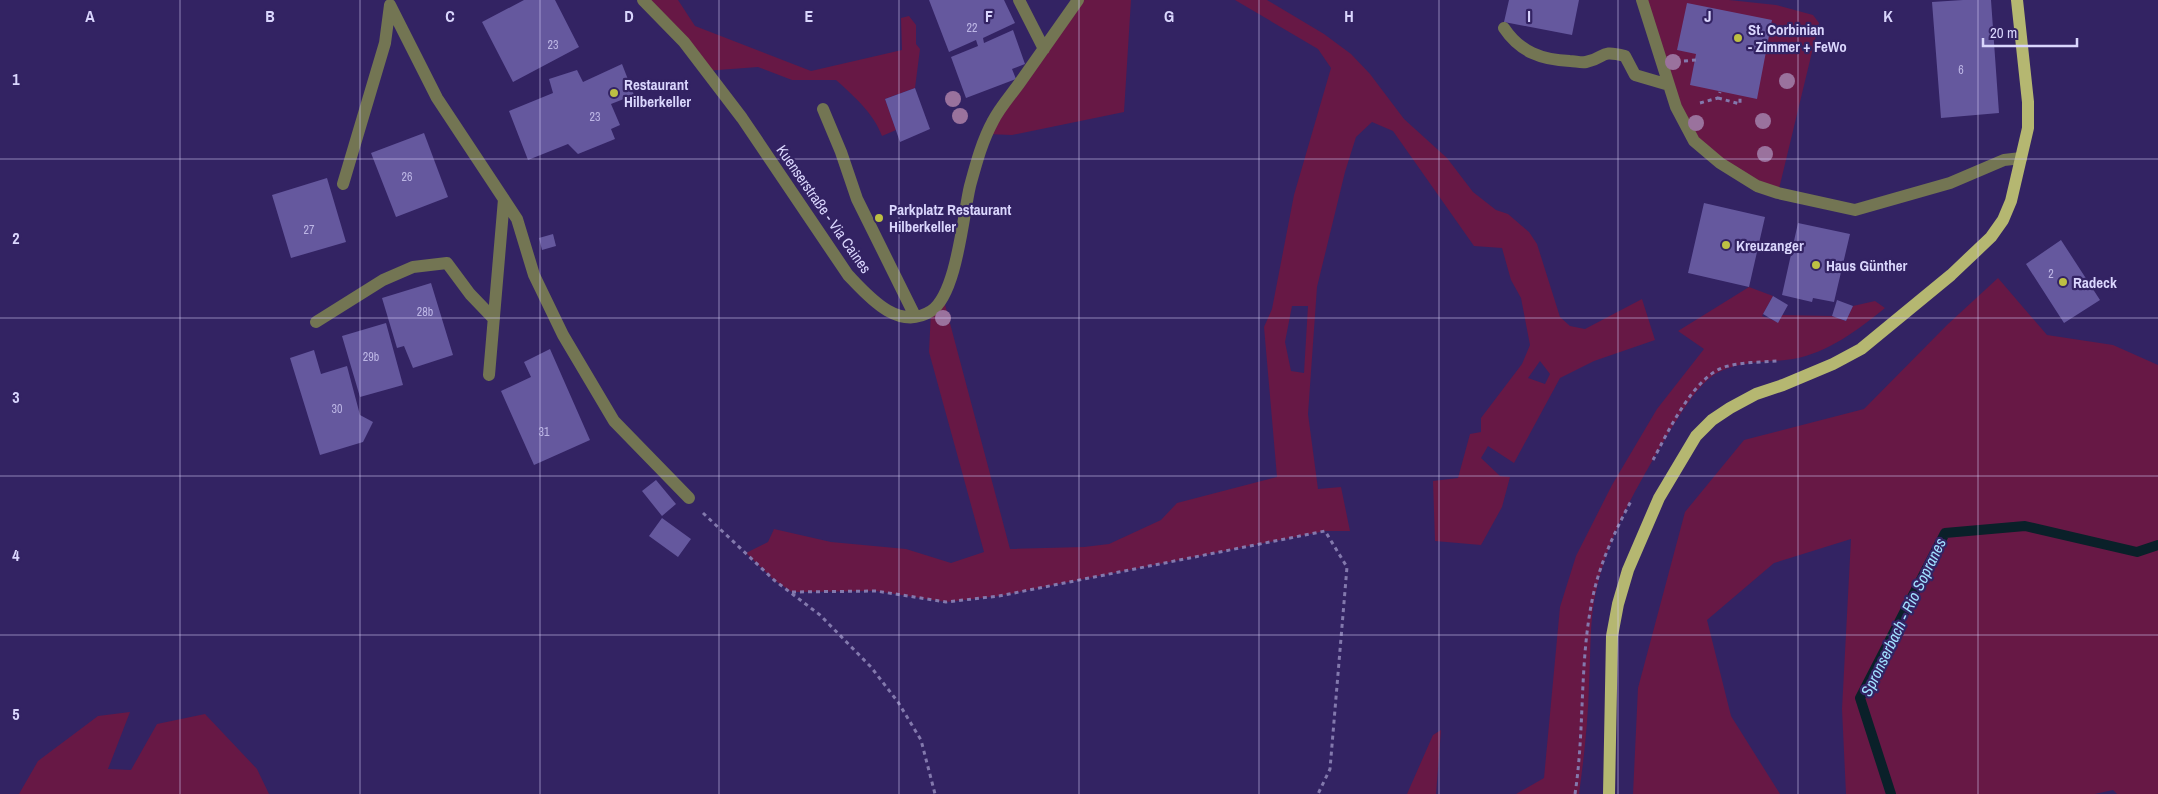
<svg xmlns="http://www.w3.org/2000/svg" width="2158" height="794" viewBox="0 0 2158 794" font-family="'Archivo Narrow',sans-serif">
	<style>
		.green { fill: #671845; fill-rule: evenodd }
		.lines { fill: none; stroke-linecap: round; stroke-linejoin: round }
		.stream { stroke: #0a2029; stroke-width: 10 }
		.building { fill: #65589e }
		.path { stroke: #8379ad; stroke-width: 3; stroke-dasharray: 4 4; stroke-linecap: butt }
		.minor { stroke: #737553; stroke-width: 12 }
		.major { stroke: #b5b771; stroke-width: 12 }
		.tree { fill: #9a729d }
		.grid { fill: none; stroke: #dad6fd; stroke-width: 1; stroke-opacity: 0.55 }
		.poi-dot { fill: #bdbf43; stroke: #332363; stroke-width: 2 }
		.labels { text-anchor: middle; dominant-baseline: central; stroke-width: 4.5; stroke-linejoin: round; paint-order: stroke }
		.number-label { font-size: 12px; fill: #bdb6e5 }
		.poi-label { font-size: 15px; font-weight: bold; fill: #dad6fd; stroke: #332363; text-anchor: start }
		.street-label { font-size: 15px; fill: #dad6fd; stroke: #332363 }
		.water-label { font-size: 16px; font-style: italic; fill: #a0dfff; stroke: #332363 }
		.grid-label { font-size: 16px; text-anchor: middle; font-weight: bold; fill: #dad6fd; stroke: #332363; stroke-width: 4.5; stroke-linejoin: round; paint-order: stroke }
	</style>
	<rect width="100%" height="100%" fill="#332363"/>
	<path class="green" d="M643 0H678L695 26 811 71 902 50 901 18 909 16 916 25V44L920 49 915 88 885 99 896 130 882 136C874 114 854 96 836 80H792L758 67 705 71Z
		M1078 0H1131L1124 112 1012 135 987 134Z
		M1235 0H1267L1324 34 1351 54 1370 74 1404 119 1447 158 1473 192 1496 210 1508 214 1529 232 1537 244 1560 317 1570 326 1585 329 1642 299 1655 340 1594 361 1560 378 1514 463 1488 446 1481 458 1500 476 1510 477 1502 507 1481 545 1435 541 1433 481 1458 478 1470 434 1481 432V418L1522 364 1530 345 1521 298 1511 280 1502 248 1474 246 1393 131 1372 122 1356 137 1345 172 1317 287 1308 414 1318 489 1341 487 1350 531H1325L999 596 946 602 876 591 792 592 774 580 746 553 768 542 774 529 831 542 906 549 951 563 984 552 929 352 931 311 943 297 1010 549 1084 547 1109 544 1161 520 1177 503 1277 477 1264 327 1272 309 1294 195 1331 68 1318 49ZM1292 306H1308L1304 373 1291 371 1285 342ZM1540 361 1550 374 1545 384 1528 378Z
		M1642 0H1729L1776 5 1813 15 1819 23 1778 193 1694 141Z
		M1998 278 2047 335 2113 345 2158 365V794H2117L2113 790 2095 794H1846L1842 709 1851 539 1774 563 1707 620 1731 716 1780 794H1633L1638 688 1685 512 1744 440 1864 409 1947 325Z
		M1749 287 1773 296 1762 316 1778 322 1782 315 1832 316 1846 321 1853 306 1875 301 1885 308C1859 329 1828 353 1793 359 1768 363 1743 360 1719 372 1698 382 1677 420 1665 439 1638 485 1609 534 1597 587 1589 619 1591 652 1589 685 1588 721 1584 758 1579 794H1516L1544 778 1560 607 1576 556 1612 485 1657 409 1704 349 1678 331Z
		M130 712 108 769 131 770 157 724 205 714 257 769 269 794H19L38 761 98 716Z
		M1441 730 1436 794H1407L1433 735Z"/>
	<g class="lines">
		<path class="stream" d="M1891 794 1860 698 1945 533 2025 526 2137 552 2158 545"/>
	</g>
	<path class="building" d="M524 0H555L579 47 513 82 482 22Z
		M929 0H1004L1015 23 983 38 984 43 1013 30 1025 64 1012 69 1016 79 966 98 951 57 978 46 976 40 949 52Z
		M1509 0H1579L1572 35 1504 22Z
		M1963 0H1991L1999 113 1941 118 1932 2Z
		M1687 3 1772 20 1757 99 1690 85 1696 54 1677 50Z
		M622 64 634 95 611 104 620 125 611 129 615 139 578 154 568 144 528 160 509 111 553 93 549 79 577 70 583 82Z
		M915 88 930 129 900 142 885 99Z
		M424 133 448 197 396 217 371 153Z
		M327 178 346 242 291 258 272 195Z
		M1704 203 1765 217 1749 287 1688 273Z
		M1798 223 1850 234 1834 302 1813 298 1812 302 1782 295Z
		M553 234 556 246 542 250 539 238Z
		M2061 240 2100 300 2064 323 2026 264Z
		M431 283 453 355 413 368 404 346 397 348 382 298Z
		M1773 296 1788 305 1778 323 1763 314Z
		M1837 300 1853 306 1846 321 1832 316Z
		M386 323 403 385 360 397 342 336Z
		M550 349 590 440 534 465 501 391 531 377 524 362Z
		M314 350 321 374 347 366 360 415 373 422 363 442 320 455 290 358Z
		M656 480 676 504 662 516 642 491Z
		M662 518 691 539 678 557 649 536Z"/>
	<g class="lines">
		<path class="path" d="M1684 61 1696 60
			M1718 98 1740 104V95
			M1700 103 1718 98 1720 92
			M1653 460C1668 432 1695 373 1728 366 1744 362 1762 362 1778 361
			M703 513 774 580 820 615 871 667 898 702 921 740 935 794
			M792 592 876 591 946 602 999 596 1325 531 1347 567 1330 769 1318 794
			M1575 794C1585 729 1579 661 1593 596 1600 563 1615 531 1631 501"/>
		<path class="minor" d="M643 0 684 42 742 118 848 275C868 296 898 332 931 311 957 294 963 215 970 186 976 164 982 141 993 121 1000 107 1012 94 1021 81 1040 54 1059 27 1078 0
			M1019 0 1044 49
			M1642 0 1676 107 1694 141 1720 163 1757 186 1778 193 1855 210 1950 183 2004 160 2021 158
			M390 5 437 98 517 219 534 275 563 335 614 421 689 498
			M1504 28C1520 52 1542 60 1570 61 1575 61 1581 63 1586 62 1607 58 1598 49 1625 56L1635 75 1669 85
			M823 109 841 152 857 199 915 316
			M343 184 385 43 390 5
			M316 322 383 280 413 267 447 263 470 294 494 319
			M489 375 504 199"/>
		<path class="major" d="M1609 794 1612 636 1618 604 1628 570 1659 498 1696 436 1712 420 1730 408 1756 394 1783 385 1833 364 1861 349 1951 275 1991 237 2003 220 2011 201 2028 128V102L2017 0"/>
	</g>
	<g class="tree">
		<circle cx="1673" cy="62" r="8"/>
		<circle cx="1787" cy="81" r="8"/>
		<circle cx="953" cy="99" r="8"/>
		<circle cx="960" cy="116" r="8"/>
		<circle cx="1763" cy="121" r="8"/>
		<circle cx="1696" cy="123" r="8"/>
		<circle cx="1765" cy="154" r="8"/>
		<circle cx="943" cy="318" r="8"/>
	</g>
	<path class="grid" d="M180 0V794M360 0V794M540 0V794M719 0V794M899 0V794M1079 0V794M1259 0V794M1439 0V794M1618 0V794M1798 0V794M1978 0V794M0 159H2158M0 318H2158M0 476H2158M0 635H2158"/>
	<g class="poi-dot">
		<circle cx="1738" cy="38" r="5"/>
		<circle cx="614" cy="93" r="5"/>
		<circle cx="879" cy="218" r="5"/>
		<circle cx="1726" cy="245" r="5"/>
		<circle cx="1816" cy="265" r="5"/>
		<circle cx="2063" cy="282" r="5"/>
	</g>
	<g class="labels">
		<g class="number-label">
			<text x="972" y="28">22</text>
			<text x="553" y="45">23</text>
			<text x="1961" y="70">6</text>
			<text x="595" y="117">23</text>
			<text x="407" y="177">26</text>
			<text x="309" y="230">27</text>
			<text x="2051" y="274">2</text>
			<text x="425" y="312">28b</text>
			<text x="371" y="357">29b</text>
			<text x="337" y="409">30</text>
			<text x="544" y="432">31</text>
		</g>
		<g class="poi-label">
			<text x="1748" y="29">St. Corbinian<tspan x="1748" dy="17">- Zimmer + FeWo</tspan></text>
			<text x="624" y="84">Restaurant<tspan x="624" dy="17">Hilberkeller</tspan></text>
			<text x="889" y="209">Parkplatz Restaurant<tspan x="889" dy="17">Hilberkeller</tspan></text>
			<text x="1736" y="245">Kreuzanger</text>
			<text x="1826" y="265">Haus Günther</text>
			<text x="2073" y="282">Radeck</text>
		</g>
		<g class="street-label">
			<text transform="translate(824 209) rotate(55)">Kuenserstraße - Via Caines</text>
		</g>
		<g class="water-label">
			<text transform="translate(1903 617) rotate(-64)">Spronserbach - Rio Sopranes</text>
		</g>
	</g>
	<g class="grid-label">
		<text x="90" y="22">A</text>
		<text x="270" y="22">B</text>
		<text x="450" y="22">C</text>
		<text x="629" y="22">D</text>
		<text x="809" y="22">E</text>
		<text x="989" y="22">F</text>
		<text x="1169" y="22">G</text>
		<text x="1349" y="22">H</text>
		<text x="1529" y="22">I</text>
		<text x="1708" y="22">J</text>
		<text x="1888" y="22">K</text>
		<text x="16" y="85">1</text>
		<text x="16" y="244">2</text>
		<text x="16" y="403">3</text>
		<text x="16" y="561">4</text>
		<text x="16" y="720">5</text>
	</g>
	<path d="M1983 38v8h94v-8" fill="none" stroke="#dad6fd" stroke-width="2.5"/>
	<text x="1990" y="38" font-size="15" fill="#dad6fd" stroke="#332363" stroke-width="4" paint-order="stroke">20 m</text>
</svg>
